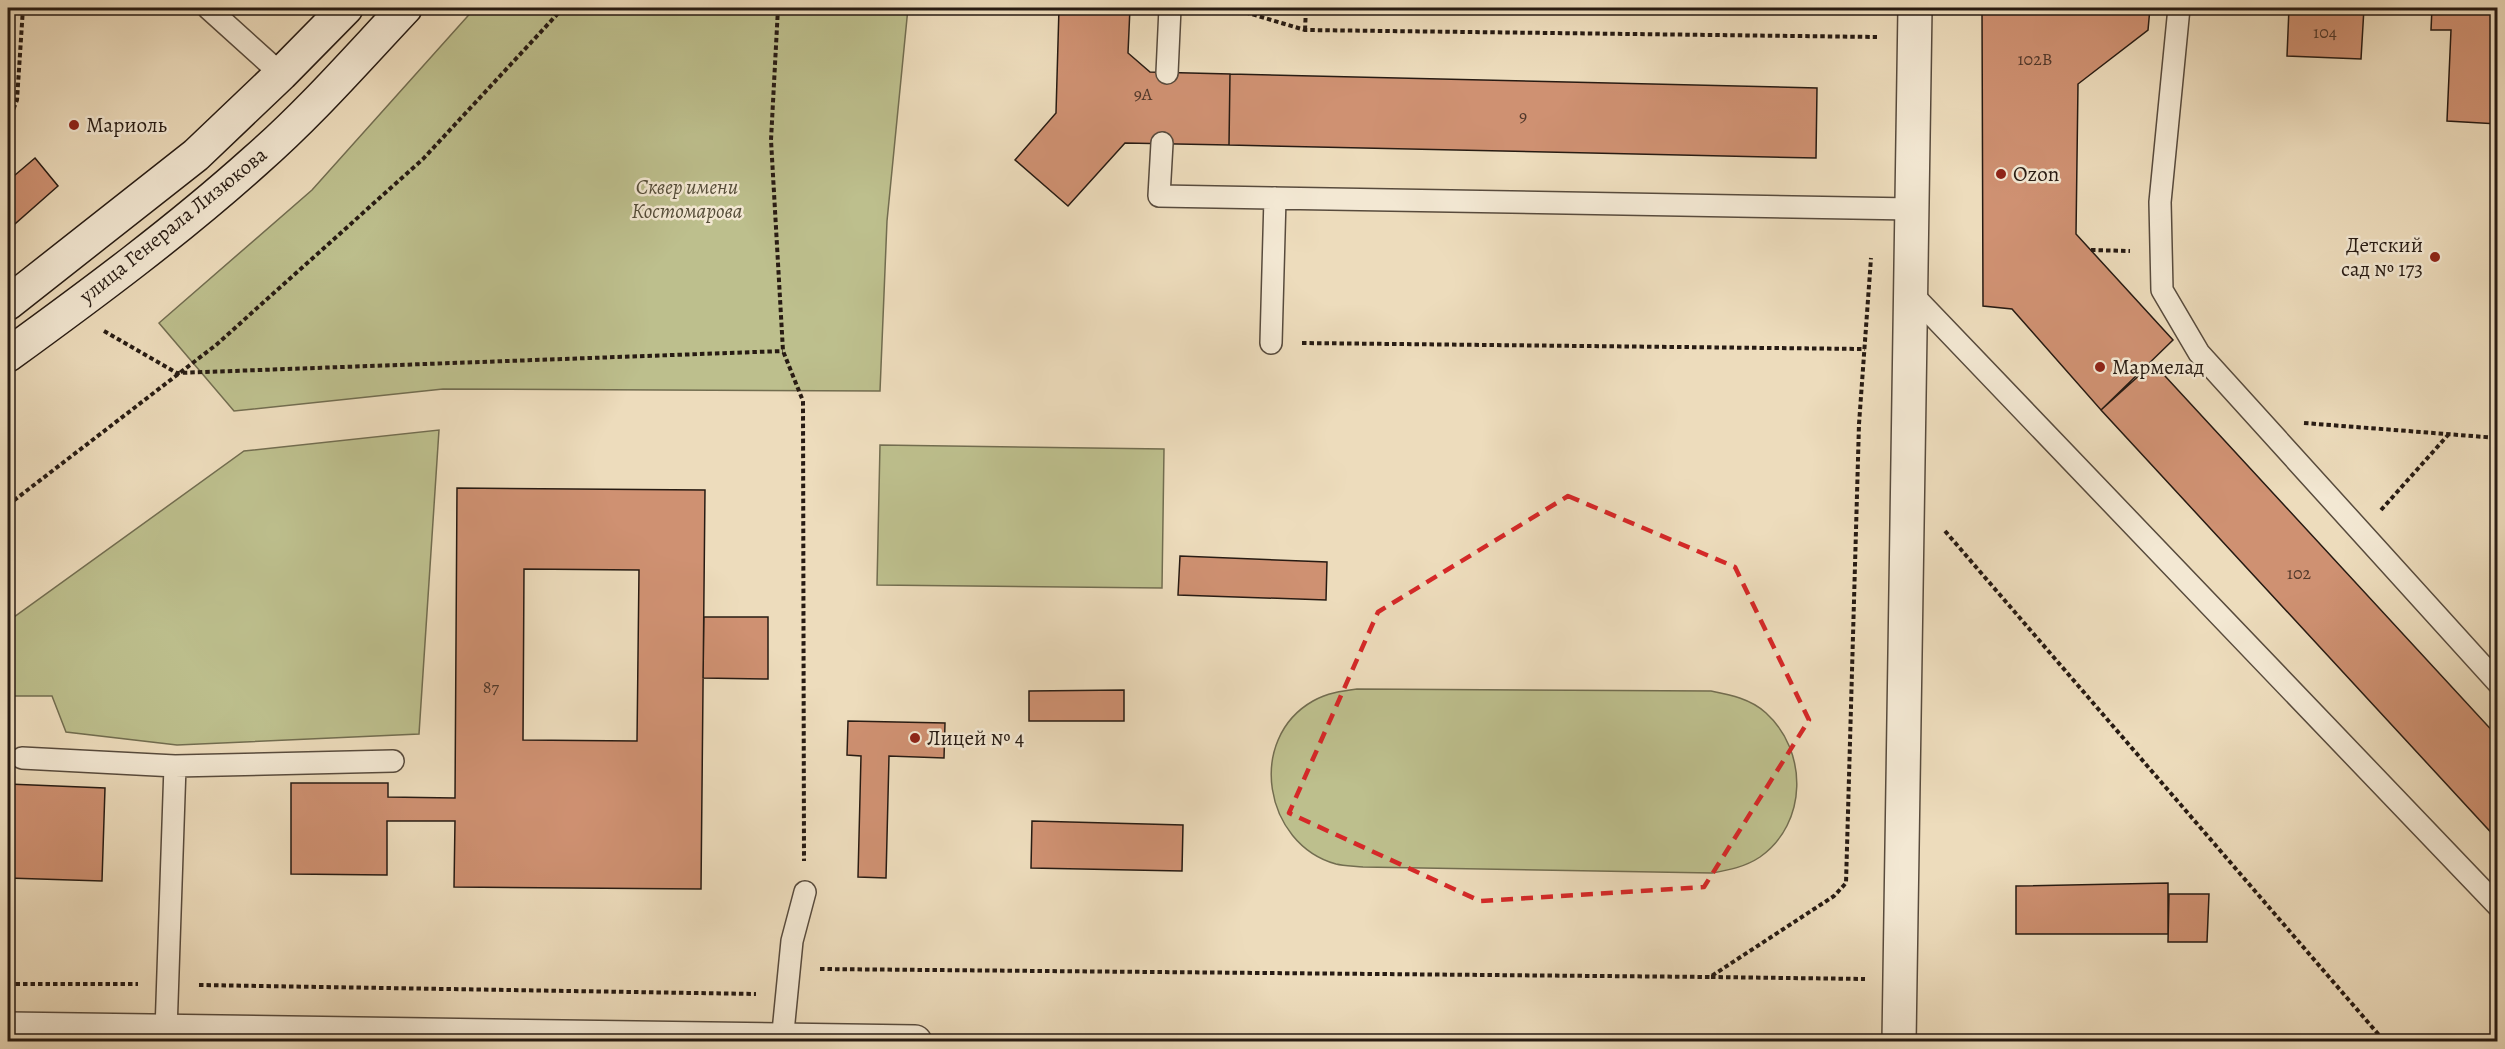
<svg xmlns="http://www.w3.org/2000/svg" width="2505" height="1049" viewBox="0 0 2505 1049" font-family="Alegreya,serif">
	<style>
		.green { fill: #bdbf8d; stroke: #726d50; stroke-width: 1.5 }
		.building { fill: #cf9172; stroke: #271b13; stroke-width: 1.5; fill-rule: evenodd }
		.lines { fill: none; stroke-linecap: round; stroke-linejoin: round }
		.lane-casing { stroke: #584b3d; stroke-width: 24 }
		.street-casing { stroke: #584b3d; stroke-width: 36 }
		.secondary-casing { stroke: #271b13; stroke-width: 36 }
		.path { stroke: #271b13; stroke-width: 4; stroke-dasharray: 4.5 3; stroke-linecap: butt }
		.lane { stroke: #f3e8d3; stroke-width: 21 }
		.street { stroke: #f3e8d3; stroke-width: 33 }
		.secondary { stroke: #f3e8d3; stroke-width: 33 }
		.marked { fill: none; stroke: #d62828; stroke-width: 4.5; stroke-dasharray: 12 8; stroke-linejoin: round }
		.poi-dot { fill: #8f2418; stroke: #f3e8d3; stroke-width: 2 }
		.labels { text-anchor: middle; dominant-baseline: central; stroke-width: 5; stroke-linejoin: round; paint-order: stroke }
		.number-label { font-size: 18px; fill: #51382b }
		.poi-label { font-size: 21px; fill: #271b13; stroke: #f3e8d3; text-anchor: start }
		.park-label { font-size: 21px; font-style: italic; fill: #544c38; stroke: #f3e8d3 }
		.street-label { font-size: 21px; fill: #271b13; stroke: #f3e8d3 }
	</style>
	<rect width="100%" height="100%" fill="#eddcbc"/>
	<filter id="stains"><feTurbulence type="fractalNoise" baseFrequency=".00333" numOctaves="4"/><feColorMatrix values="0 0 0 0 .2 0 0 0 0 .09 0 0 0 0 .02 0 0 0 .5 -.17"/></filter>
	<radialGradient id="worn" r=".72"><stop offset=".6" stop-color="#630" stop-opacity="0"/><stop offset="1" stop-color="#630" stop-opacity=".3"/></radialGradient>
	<path class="green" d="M475 8H908L887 221 880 391 443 389 234 411 159 323 312 190Z
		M439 430 419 734 177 745 66 732 52 696H8L10 620 244 451Z
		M880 445 1164 449 1162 588 877 585Z
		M1357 689 1711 691C1731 695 1751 699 1766 713 1808 751 1808 823 1760 857 1745 867 1729 870 1712 873L1363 867C1355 866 1344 866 1336 864 1264 844 1246 739 1313 701 1327 693 1342 691 1357 689Z"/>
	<path class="building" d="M1059 8H1130L1128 53 1150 72 1230 74 1229 145 1125 143 1068 206 1015 160 1056 113Z
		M1982 8H2150L2148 30 2078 84 2076 234 2173 340 2101 410 2012 309 1983 306Z
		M2289 8H2364L2361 59 2287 56Z
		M2432 8H2498V124L2447 121 2451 30H2431Z
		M1230 74 1817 88 1816 158 1229 145Z
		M35 158 58 186 8 230V181Z
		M2153 363 2498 737V840L2101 410Z
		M457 488 705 490 701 889 454 887 455 821H387V875L291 874V783H388V797L455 798ZM524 569 639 570 637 741 523 740Z
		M1180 556 1327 562 1326 600 1178 595Z
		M704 617H768V679L703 678Z
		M1124 690V721H1029V691Z
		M848 721 945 723 944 758 889 756 886 878 858 877 861 756 847 755Z
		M8 784 105 788 102 881 8 878Z
		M1032 821 1183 825 1182 871 1031 868Z
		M2168 883V934H2016V886Z
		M2169 894H2209L2207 942H2168Z"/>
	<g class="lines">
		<defs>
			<path id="lane" d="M208 8 281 74
				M2179 8 2160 202 2162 290 2199 353 2498 683
				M1167 73 1170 8
				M1162 143 1159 196 1912 209
				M1911 293 2498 906
				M1271 343 1275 198
				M22 758 175 766 166 1031
				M175 766 393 761
				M782 1042 792 941 805 892"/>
			<path id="street" d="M8 1029 915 1042
				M1899 1042 1915 8"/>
			<path id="secondary" d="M8 303 196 155 281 74 346 8
				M8 355C92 294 177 231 255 161 309 114 356 60 405 8"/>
		</defs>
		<use href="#lane" class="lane-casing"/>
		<use href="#street" class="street-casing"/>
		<use href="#secondary" class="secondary-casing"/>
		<path class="path" d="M778 8 771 140 783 351 803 401 804 861
			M1231 8 1305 30 1877 37
			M1305 30 1306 8
			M8 123 17 100 23 8
			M2091 250 2130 251
			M104 331 177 373 783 351
			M1302 343 1865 349
			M2304 423 2498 438
			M8 505 216 345 423 159 563 8
			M2381 510 2448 435
			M1945 531 2385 1042
			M820 969 1710 977 1834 896 1846 883 1859 424 1871 258
			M1711 977 1865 979
			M8 984H138
			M199 985 756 994"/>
		<use href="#lane" class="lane"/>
		<use href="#street" class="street"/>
		<use href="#secondary" class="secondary"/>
	</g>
	<path class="marked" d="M1568 496 1735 567 1809 720 1704 887 1480 901 1289 813 1378 612Z"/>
	<g class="poi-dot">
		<circle cx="74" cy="125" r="6"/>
		<circle cx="2001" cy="174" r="6"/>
		<circle cx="2435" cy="257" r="6"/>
		<circle cx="2100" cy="367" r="6"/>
		<circle cx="915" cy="738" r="6"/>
	</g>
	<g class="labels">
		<g class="number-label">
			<text x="2325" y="32">104</text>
			<text x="2035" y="59">102В</text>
			<text x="1143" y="94">9А</text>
			<text x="1523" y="116">9</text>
			<text x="2299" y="573">102</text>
			<text x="491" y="687">87</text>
		</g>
		<g class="poi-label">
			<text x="86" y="125">Мариоль</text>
			<text x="2013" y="174">Ozon</text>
			<text x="2423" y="245" text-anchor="end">Детский<tspan x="2423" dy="24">сад № 173</tspan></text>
			<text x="2112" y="367">Мармелад</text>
			<text x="927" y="738">Лицей № 4</text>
		</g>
		<g class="park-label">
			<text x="687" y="187">Сквер имени<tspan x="687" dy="24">Костомарова</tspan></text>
		</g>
		<g class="street-label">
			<text transform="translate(173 225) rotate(-39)">улица Генерала Лизюкова</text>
		</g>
	</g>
	<rect width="2505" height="1049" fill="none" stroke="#eddcbc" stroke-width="30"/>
	<rect x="9" y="9" width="2487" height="1031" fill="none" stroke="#271b13" stroke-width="3"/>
	<rect x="15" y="15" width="2475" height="1019" fill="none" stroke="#271b13" stroke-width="1.5"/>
	<rect width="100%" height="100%" filter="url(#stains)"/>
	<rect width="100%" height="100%" fill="url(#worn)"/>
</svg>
